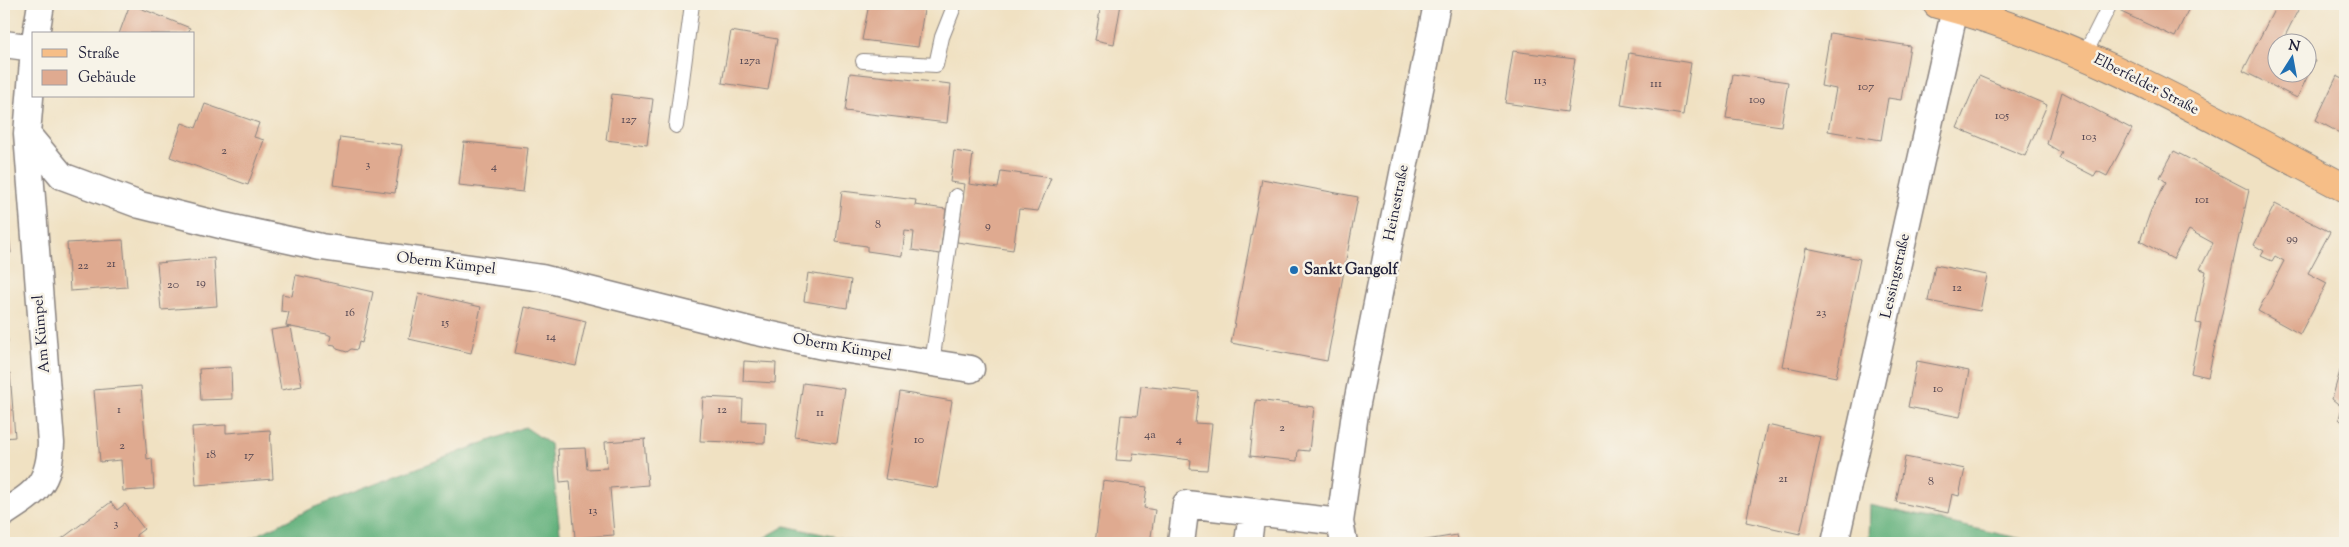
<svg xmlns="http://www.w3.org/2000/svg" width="2349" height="547" viewBox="0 0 2349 547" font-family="'Sorts Mill Goudy',serif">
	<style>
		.forest { fill: #61b07a; stroke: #42695a }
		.building { fill: #dfaa90 }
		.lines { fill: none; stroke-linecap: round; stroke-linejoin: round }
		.service-casing { stroke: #89827e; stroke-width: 16 }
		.minor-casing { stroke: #89827e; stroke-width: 29 }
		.primary-casing { stroke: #89827e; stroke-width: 30 }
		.service { stroke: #fff; stroke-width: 14 }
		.minor { stroke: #fff; stroke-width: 26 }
		.primary { stroke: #f6be87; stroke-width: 28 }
		.poi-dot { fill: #1f6fb2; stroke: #f7f3e8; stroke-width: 2 }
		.labels { text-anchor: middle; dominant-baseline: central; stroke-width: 5; stroke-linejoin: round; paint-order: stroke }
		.number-label { font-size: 12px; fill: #514450 }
		.street-label { font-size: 15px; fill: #22223b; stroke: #f7f3e8 }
		.poi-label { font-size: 15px; font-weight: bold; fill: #22223b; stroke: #f7f3e8; text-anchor: start }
	</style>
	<rect width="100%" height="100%" fill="#f7f3e8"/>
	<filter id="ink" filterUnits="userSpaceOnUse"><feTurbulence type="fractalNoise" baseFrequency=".02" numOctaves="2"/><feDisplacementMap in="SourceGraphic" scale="10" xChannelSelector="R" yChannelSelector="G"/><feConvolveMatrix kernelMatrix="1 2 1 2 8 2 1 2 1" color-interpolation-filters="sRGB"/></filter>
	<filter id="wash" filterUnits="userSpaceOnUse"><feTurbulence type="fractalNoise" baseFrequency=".0096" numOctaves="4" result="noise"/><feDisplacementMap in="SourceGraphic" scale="20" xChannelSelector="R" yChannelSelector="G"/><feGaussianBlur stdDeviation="1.12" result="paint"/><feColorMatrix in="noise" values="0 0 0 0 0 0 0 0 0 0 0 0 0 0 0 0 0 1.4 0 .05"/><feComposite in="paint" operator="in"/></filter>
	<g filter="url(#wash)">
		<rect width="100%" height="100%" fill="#f0e1c2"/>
		<path class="forest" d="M525 427 550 444 560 532 566 543H241L315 507Z
			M1870 505 2040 543H1869Z
			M785 526 864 543H755Z"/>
		<g id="blocks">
			<path class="building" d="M130 4 190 28 188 34H119Z
				M869 4H925L918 47 862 40Z
				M1101 4H1121L1114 44 1095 40Z
				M2124 4H2191L2175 37 2121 12Z
				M2277 4H2301L2282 42H2276V72H2306V57L2315 61 2297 98 2243 71Z
				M731 31 777 39 768 90 722 83Z
				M1830 33 1910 46 1901 100 1888 98 1881 140 1828 131 1836 89 1821 86Z
				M1513 51 1575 59 1567 112 1505 103Z
				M1629 53 1691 63 1683 115 1621 105Z
				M850 73 951 84 947 123 845 111Z
				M1733 74 1788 82 1781 126 1726 118Z
				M1979 76 2047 105 2025 156 1957 128Z
				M2337 76 2345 80V136L2316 120Z
				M2062 92 2132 129 2107 176 2097 171 2094 176 2059 158 2062 153 2047 144Z
				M612 94 653 99 647 145 606 140Z
				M205 104 259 123 254 137 264 140 248 185 170 157 182 123 196 128Z
				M340 137 402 145 395 193 333 185Z
				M464 142 528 148 523 192 459 185Z
				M954 151 973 154 969 184 998 188 1001 171 1051 178 1038 211 1019 209 1013 250 957 242 965 184 950 182Z
				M2174 151 2249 190 2208 377 2191 373 2201 324 2196 323 2206 271 2200 269 2213 243 2189 230 2173 259 2140 241 2151 210 2166 182 2160 177Z
				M1262 179 1358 197 1327 361 1231 343Z
				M842 191 916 200 915 205 946 209 940 254 912 250 914 232 905 231 902 256 867 251V246L836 242Z
				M4 192 11 253 4 254Z
				M2275 204 2330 232 2308 273 2327 283 2300 334 2258 311 2284 261 2275 256 2272 261 2261 256 2264 251 2254 245Z
				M123 240 127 287 70 291 67 243Z
				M1806 248 1860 259 1836 377 1782 366Z
				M214 258 217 306 161 310 157 263Z
				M1935 265 1987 275 1980 311 1928 301Z
				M808 273 851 280 847 308 804 301Z
				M296 275 373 292 362 343 359 342 357 350 351 349 347 352 337 349 335 345 329 344 331 336 327 334 286 326 289 312 281 311 282 294 292 296Z
				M419 293 481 307 471 353 409 339Z
				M4 307 8 342H4Z
				M525 307 586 321 576 366 515 353Z
				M291 327 302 386 281 390 271 330Z
				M2345 354V425L2339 419 2342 407 2332 399Z
				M744 361 776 363 775 383 743 381Z
				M1917 361 1969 371 1960 417 1908 407Z
				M231 367 232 399 201 400 199 369Z
				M4 373H10L15 437 4 438Z
				M803 383 845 389 837 443 795 437Z
				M141 386 147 459 152 458 154 489 123 491 121 460 100 462 94 390Z
				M1141 386 1199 392 1195 423 1212 424 1207 470 1190 469 1191 460 1133 453 1132 461 1116 460 1121 415 1137 416Z
				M900 392 952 401 937 488 885 479Z
				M703 397 743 399 742 421 766 422 765 443 700 441Z
				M1256 400 1314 407 1309 451 1298 450 1297 461 1250 456Z
				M226 425V433L270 430 273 479 196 485 192 427Z
				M1767 425 1821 437 1800 534 1746 522Z
				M646 439 644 440 648 485 610 488 614 535 575 538 570 481 560 482 558 449 585 448 587 469 607 468 605 442Z
				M1905 457 1965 469 1959 496 1952 494 1948 513 1896 502Z
				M1103 481 1147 487 1144 508 1155 510 1150 543H1095Z
				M111 502 117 510 125 504 144 529 136 535 139 540 135 543H56Z
				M1457 535 1459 543H1414V542Z"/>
		</g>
	</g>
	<g filter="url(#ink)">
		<use href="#blocks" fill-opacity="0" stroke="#89827e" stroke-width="1"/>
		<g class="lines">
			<defs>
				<path id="service" d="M2085 54 2110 4
					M863 61 936 65 942 37 955 4
					M676 126 692 4
					M932 363 956 196"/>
				<path id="minor" d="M36 34 41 4
					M4 44 34 48
					M27 134 62 176 140 205 224 226 321 247 542 278 753 331 823 346 971 369
					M4 513C38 491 49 484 51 443L27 134 34 49
					M1181 543 1186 504 1340 522
					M1248 543 1252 512
					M1344 543 1340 522 1355 413 1437 4
					M1835 543 1955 9"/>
				<path id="primary" d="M1937 4C2083 42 2213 119 2345 188"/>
			</defs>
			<use href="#service" class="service-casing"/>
			<use href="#minor" class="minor-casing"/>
			<use href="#primary" class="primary-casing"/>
			<use href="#service" class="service"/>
			<use href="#minor" class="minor"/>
			<use href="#primary" class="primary"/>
		</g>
	</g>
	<circle class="poi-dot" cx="1294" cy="270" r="5"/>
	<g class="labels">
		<g class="number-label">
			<text x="750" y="61">127a</text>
			<text x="1540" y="81">113</text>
			<text x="1656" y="84">111</text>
			<text x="1866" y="87">107</text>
			<text x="1757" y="100">109</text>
			<text x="2002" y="116">105</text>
			<text x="629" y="120">127</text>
			<text x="2089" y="137">103</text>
			<text x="224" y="151">2</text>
			<text x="368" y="165">3</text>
			<text x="494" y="167">4</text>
			<text x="2202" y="200">101</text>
			<text x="878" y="225">8</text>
			<text x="988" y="226">9</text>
			<text x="2292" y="239">99</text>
			<text x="111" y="264">21</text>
			<text x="83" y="266">22</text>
			<text x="201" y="283">19</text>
			<text x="173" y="285">20</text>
			<text x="1957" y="288">12</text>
			<text x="350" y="313">16</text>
			<text x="1821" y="313">23</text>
			<text x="445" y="323">15</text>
			<text x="551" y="337">14</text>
			<text x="1938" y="389">10</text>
			<text x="119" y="410">1</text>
			<text x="722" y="410">12</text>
			<text x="820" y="413">11</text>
			<text x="1282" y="428">2</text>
			<text x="1150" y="435">4a</text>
			<text x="919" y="440">10</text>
			<text x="1179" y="440">4</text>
			<text x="122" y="446">2</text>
			<text x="211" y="455">18</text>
			<text x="249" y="456">17</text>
			<text x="1783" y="479">21</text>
			<text x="1931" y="482">8</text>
			<text x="593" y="511">13</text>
			<text x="116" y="524">3</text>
		</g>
		<g class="street-label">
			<text transform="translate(2146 85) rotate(27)">Elberfelder Straße</text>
			<text transform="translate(1397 203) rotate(-79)">Heinestraße</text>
			<text transform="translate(446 264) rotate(7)">Oberm Kümpel</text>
			<text transform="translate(1896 276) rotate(-77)">Lessingstraße</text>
			<text transform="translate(42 334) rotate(-95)">Am Kümpel</text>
			<text transform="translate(842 348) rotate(10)">Oberm Kümpel</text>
		</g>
		<g class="poi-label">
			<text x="1304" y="270">Sankt Gangolf</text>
		</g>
	</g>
	<rect width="2349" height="547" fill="none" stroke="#f7f3e8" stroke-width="20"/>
	<rect x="32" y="32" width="162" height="65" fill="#f7f3e8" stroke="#a29fa3"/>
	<rect x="42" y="49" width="25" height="8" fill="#f6be87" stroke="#a29fa3"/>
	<text x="78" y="58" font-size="15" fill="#22223b">Straße</text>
	<rect x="42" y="70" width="25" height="15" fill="#dfaa90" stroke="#a29fa3"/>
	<text x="78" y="82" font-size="15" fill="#22223b">Gebäude</text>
	<g transform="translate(2292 58) rotate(11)"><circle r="24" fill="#f7f3e8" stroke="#a29fa3"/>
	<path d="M0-4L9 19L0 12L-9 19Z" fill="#1f6fb2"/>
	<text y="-8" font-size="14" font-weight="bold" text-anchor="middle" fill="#22223b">N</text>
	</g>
</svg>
